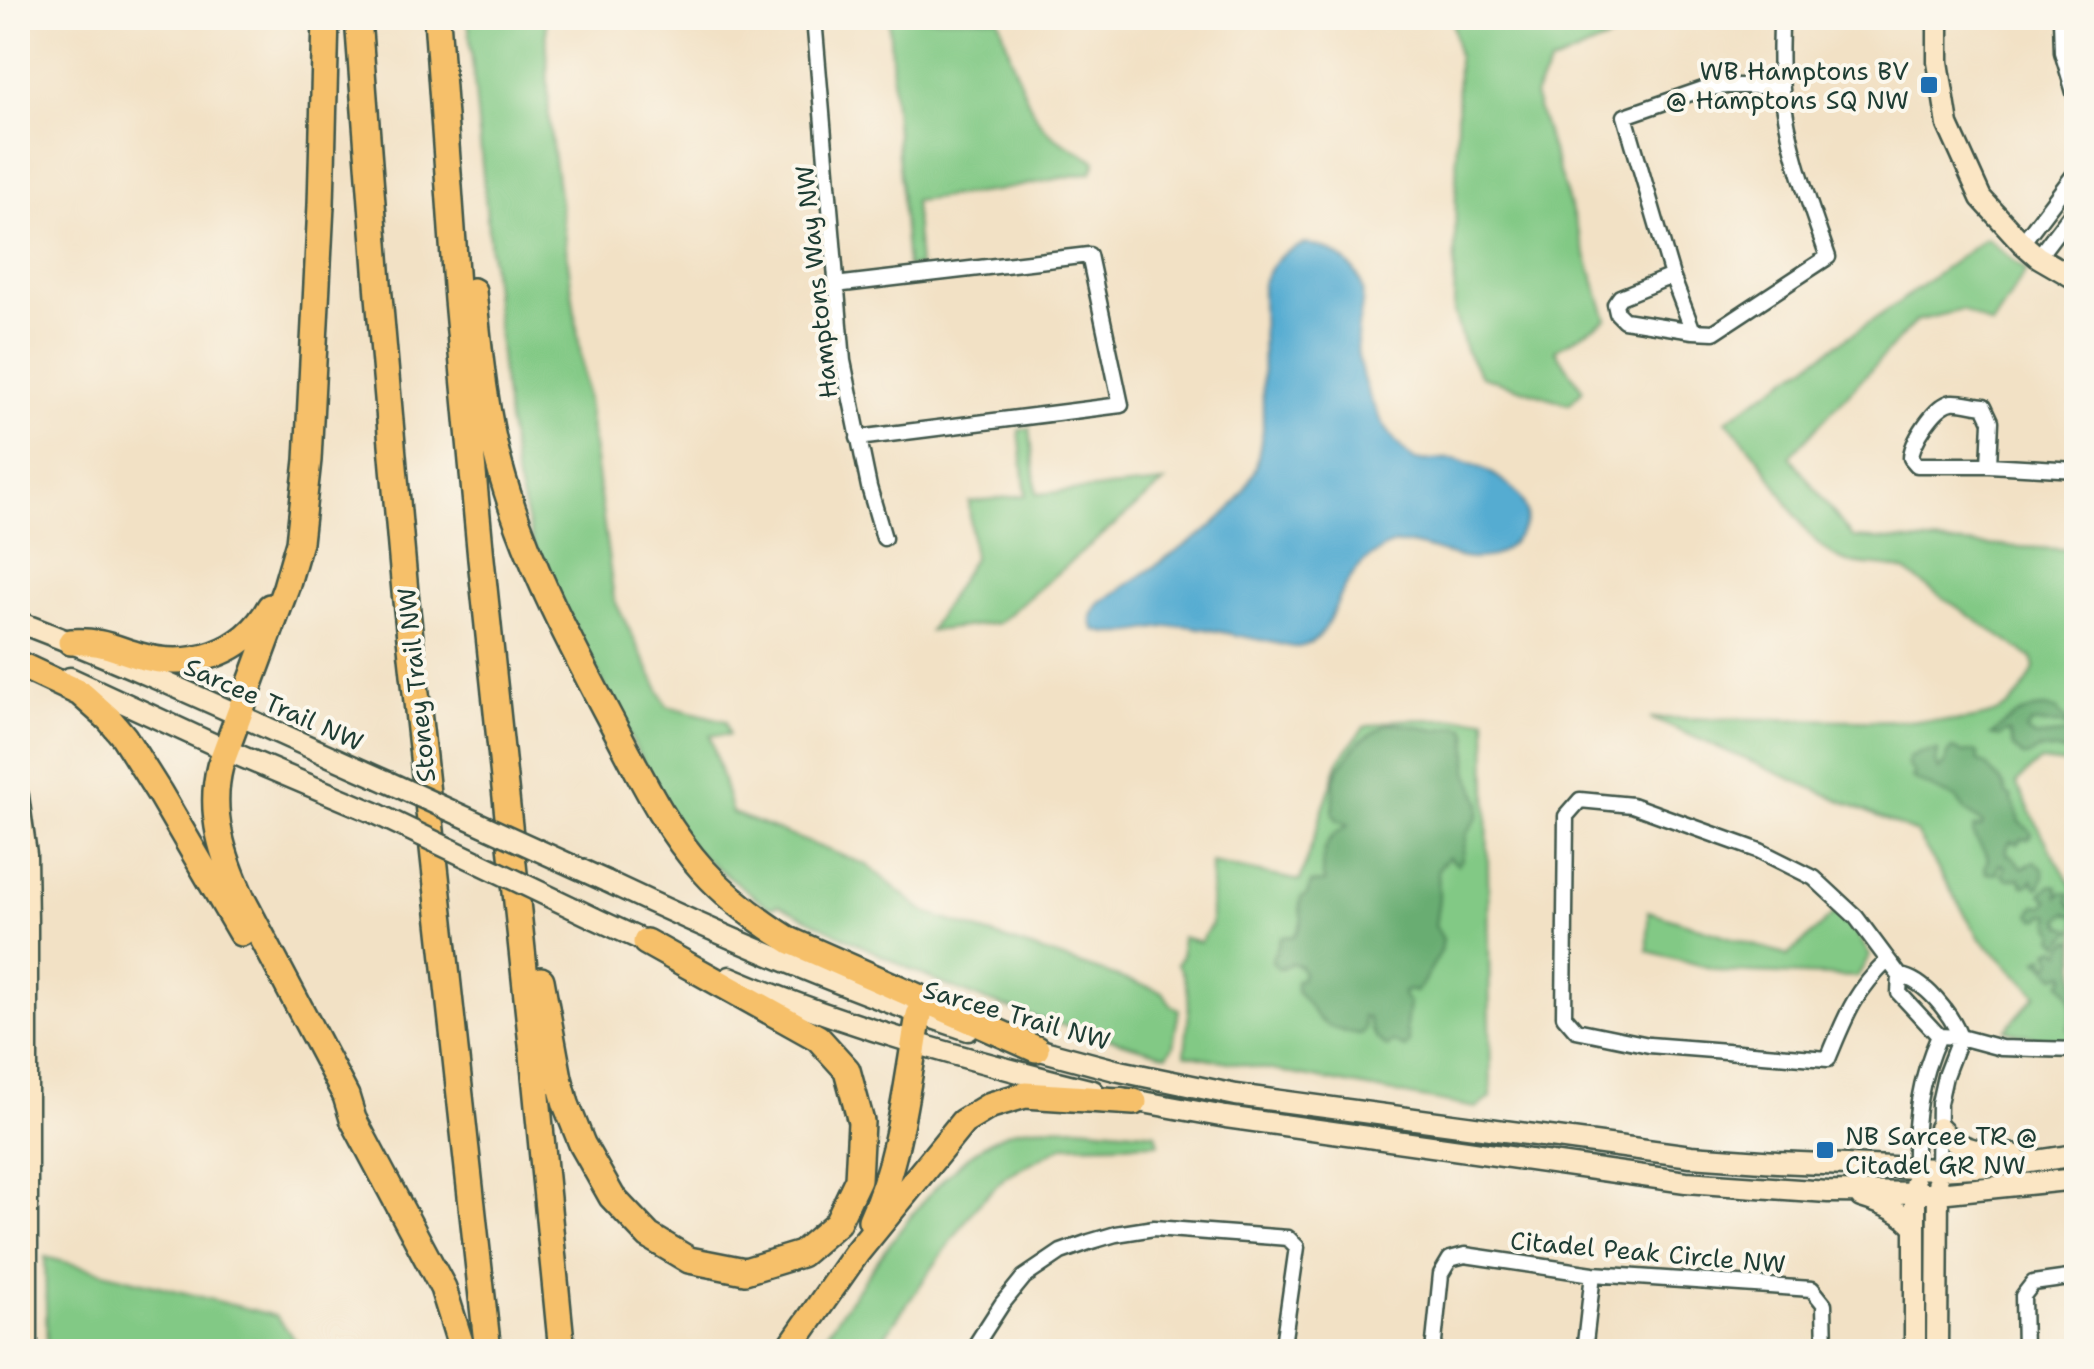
<svg xmlns="http://www.w3.org/2000/svg" width="2094" height="1369" viewBox="0 0 2094 1369" font-family="'Shantell Sans',sans-serif">
	<style>
		.green { fill: #82c985; stroke: #50835c; stroke-width: 2.5 }
		.forest { fill: #69ad72; stroke: #447553; stroke-width: 2.5 }
		.water { fill: #54acd1; stroke: #3a7482; stroke-width: 2.5 }
		.lines { fill: none; stroke-linecap: round; stroke-linejoin: round }
		.street-casing { stroke: #3f564a; stroke-width: 19 }
		.secondary-casing { stroke: #3f564a; stroke-width: 25 }
		.highway-casing { stroke: #3f564a; stroke-width: 30 }
		.street { stroke: #fff; stroke-width: 14 }
		.secondary { stroke: #fbe6c4; stroke-width: 20 }
		.highway { stroke: #f6c06b; stroke-width: 25 }
		.secondary-bridge-casing { stroke: #3f564a; stroke-width: 25; stroke-linecap: butt }
		.secondary-bridge { stroke: #fbe6c4; stroke-width: 20 }
		.poi-dot { fill: #1f6fb2; stroke: #fbf7ec; stroke-width: 4 }
		.labels { text-anchor: middle; dominant-baseline: central; stroke-width: 8; stroke-linejoin: round; paint-order: stroke }
		.poi-label { font-size: 25px; fill: #1f3d34; stroke: #fbf7ec; text-anchor: end }
		.street-label { font-size: 25px; fill: #1f3d34; stroke: #fbf7ec }
	</style>
	<rect width="100%" height="100%" fill="#fbf7ec"/>
	<filter id="ink" filterUnits="userSpaceOnUse"><feTurbulence type="fractalNoise" baseFrequency=".01" numOctaves="2"/><feDisplacementMap in="SourceGraphic" scale="20" xChannelSelector="R" yChannelSelector="G"/><feConvolveMatrix kernelMatrix="1 2 1 2 8 2 1 2 1" color-interpolation-filters="sRGB"/></filter>
	<filter id="wash" filterUnits="userSpaceOnUse"><feTurbulence type="fractalNoise" baseFrequency=".0048" numOctaves="4" result="noise"/><feDisplacementMap in="SourceGraphic" scale="40" xChannelSelector="R" yChannelSelector="G"/><feGaussianBlur stdDeviation="2.25" result="paint"/><feColorMatrix in="noise" values="0 0 0 0 0 0 0 0 0 0 0 0 0 0 0 0 0 1.4 0 .05"/><feComposite in="paint" operator="in"/></filter>
	<g filter="url(#wash)">
		<rect width="100%" height="100%" fill="#f2e1c5"/>
		<path class="green" d="M468 18H546L549 123 614 599 667 706 726 721 729 735H710L732 813 867 865 926 913 1163 992 1171 1005 1179 1009 1173 1046 1167 1055C1091 1033 1012 1013 938 982 884 958 831 930 778 904L774 907 767 906 695 851 669 815 534 546 515 474 502 375Z
			M889 18H999C1007 45 1025 106 1044 127 1056 141 1080 151 1096 161L1092 172 995 191 914 201 919 266 907 267 893 95Z
			M1452 18H1658L1550 65 1534 96 1607 319 1555 350 1583 390 1569 404 1481 376 1465 350 1454 312 1458 60Z
			M1986 238 2026 271 1992 326 1962 310 1916 321 1790 456 1853 538 2076 550V765L2040 761 2016 783 2051 851 2076 892V1040L2041 1039 2005 1030 2037 994 1979 937 1916 833 1650 718 1958 721C2000 717 2018 708 2035 666L2032 658 1904 571C1884 563 1862 568 1842 560 1807 546 1783 492 1762 463 1751 448 1738 434 1726 420L1895 305Z
			M1030 428 1037 494 1164 483 998 623 929 631 973 558 969 502 1026 495 1019 430Z
			M1486 718 1491 1098 1476 1108 1185 1054C1187 1024 1196 990 1177 964L1182 956 1181 937 1200 942 1211 925V863L1300 881 1339 760 1364 727 1395 720Z
			M1838 910 1858 935 1870 956 1857 977 1725 972 1648 951V911L1788 956Z
			M1079 1126 1156 1133 1159 1143 1065 1145 1006 1176 976 1206 874 1351H813C862 1290 944 1140 1025 1128 1042 1125 1061 1127 1079 1126Z
			M45 1257 276 1316 304 1351H47Z"/>
		<path class="forest" d="M2045 708 2058 710 2059 714 2068 721 2067 727 2060 724H2031L2026 731 2033 737 2069 733 2071 735 2067 744 2076 747V753L2040 749 2029 756H2023L2013 747 2009 732 2004 733 2000 737 1991 735C2008 721 2022 708 2045 708Z
			M1395 723 1436 730 1458 726 1465 728 1468 733V771L1480 802V809L1478 817 1467 833 1462 859 1458 865 1448 857 1438 869 1439 898 1435 926 1443 939 1441 951 1421 986 1415 992 1409 990 1403 992 1404 998 1409 1003 1406 1028 1409 1043 1405 1048 1393 1042 1388 1047C1375 1041 1371 1031 1368 1018L1363 1017 1365 1029 1361 1034C1347 1033 1330 1029 1319 1019 1310 1010 1306 999 1296 991V980L1301 979 1303 973 1300 966 1292 963 1279 969 1272 963V958L1282 937 1294 936C1309 915 1296 915 1301 898L1307 894 1311 883 1325 882C1319 871 1323 844 1334 835 1338 831 1344 829 1348 825L1337 820 1333 814 1334 782 1339 768 1360 741 1387 724Z
			M1952 749 1963 753 1975 751 1978 753V762L1986 765C1992 776 2005 779 2006 794L2011 797C2013 806 2018 812 2020 822L2029 830 2032 835 2029 839H2021L2018 844 2011 841 2007 847V854L2013 857 2023 868 2035 861 2044 870V876L2040 887 2037 888 2032 880 2028 885H2023L2020 878C2014 879 2007 881 2002 875L2005 867 2002 864 1999 865 1997 874 1987 873 1985 868 1988 858 1973 833 1974 827H1981L1983 824 1964 809 1956 798C1951 797 1918 782 1912 778L1915 774 1908 766V758L1920 753 1938 751 1936 763 1939 770 1945 764 1947 754Z
			M2051 885 2057 886 2058 897 2062 892 2069 893V903L2076 910V917L2067 913 2060 918 2063 925 2073 930 2060 944 2054 938 2056 934 2051 924V915L2045 914 2041 919H2036L2031 914 2035 905 2044 906 2048 900 2041 894Z
			M2071 940 2076 942 2075 1035 2068 1030C2073 1011 2075 996 2061 983L2066 976V973L2056 976 2039 960 2045 956 2047 964 2050 965 2053 959 2049 951 2056 948 2062 952 2064 945Z"/>
		<path class="water" d="M1305 244C1322 246 1333 251 1347 263 1369 284 1363 301 1358 327 1356 340 1357 354 1360 366 1367 400 1387 438 1414 460 1427 462 1439 458 1451 459 1479 461 1542 495 1523 528 1517 539 1503 553 1490 557 1458 567 1422 538 1392 545 1386 546 1377 553 1372 556 1349 572 1342 594 1330 618 1327 624 1323 632 1318 637 1314 641 1303 647 1298 647 1291 648 1282 644 1275 643 1248 638 1221 631 1193 627 1160 621 1127 641 1095 630 1089 619 1092 614 1099 604L1207 531 1230 510 1244 491 1256 467 1263 430 1262 284C1273 260 1280 253 1305 244Z"/>
	</g>
	<g filter="url(#ink)">
		<g class="lines">
			<defs>
				<path id="street" d="M814 18 843 361 869 487 884 538
					M2061 18 2062 52 2076 99
					M2022 243 2076 172
					M2038 257 2076 207
					M1672 276 1620 297 1615 304 1617 313 1624 320 1693 331 1714 332 1828 257C1809 202 1788 148 1782 89 1779 66 1781 41 1781 18
					M835 285 1089 255 1121 405 858 438
					M1693 331 1672 276 1625 116 1703 89 1726 86H1781
					M1989 465 1991 421 1984 406C1974 405 1961 401 1952 402 1935 405 1911 443 1911 458L1917 465H1989L2076 470
					M1888 960C1853 994 1846 1016 1828 1059L1649 1045 1576 1030 1564 1016 1566 816 1580 800 1632 805 1760 851 1814 878 1856 917 1888 960 1900 976 1899 993 1939 1036 1960 1037 2001 1048 2076 1050
					M1900 976C1925 980 1951 1014 1960 1037L1945 1076 1939 1103 1938 1169
					M1915 1168C1914 1119 1919 1080 1939 1036
					M971 1352 1002 1304 1024 1277 1061 1252 1089 1242 1116 1234 1154 1228 1288 1238 1297 1247 1282 1352
					M1433 1352 1441 1274 1450 1259 1465 1255 1593 1274 1812 1289 1824 1304 1825 1352
					M1584 1352 1593 1274
					M2024 1352 2023 1296 2033 1283 2076 1277"/>
				<path id="secondary" d="M1938 18V62L1948 125 1981 198 2022 243 2038 257 2076 279
					M18 622C143 669 265 728 388 782
					M70 678 226 750 375 813
					M18 796 26 854 27 924V1352
					M606 881C724 937 844 989 968 1030
					M594 918 657 947
					M730 977C847 1027 969 1060 1093 1091
					M1025 1046 1115 1070 1236 1095 1691 1156 1777 1162 1938 1169 2010 1165 2076 1155
					M1121 1098 1226 1117 1686 1182 1828 1192 1938 1193 2076 1179
					M1939 1128C1962 1153 1982 1151 2014 1155
					M1915 1184V1352
					M1861 1197C1881 1203 1902 1211 1915 1227
					M1937 1352 1938 1184"/>
				<path id="highway" d="M326 18 321 205 308 460 299 542 286 587 220 766C208 813 223 857 242 899L346 1096 353 1119 443 1288 463 1352
					M358 18 379 296 405 592 488 1352
					M437 18 457 300 481 559 532 1045 562 1352
					M473 291C479 349 484 408 499 464 524 558 570 643 615 728 641 777 665 828 703 870 728 898 759 921 791 941L1036 1049
					M71 642C100 640 113 648 140 656 191 670 244 654 270 607
					M18 664 80 693 109 719 124 737 160 794 241 933
					M541 980 559 1078 566 1104 582 1144 612 1197 649 1236 689 1260 745 1271 801 1254 837 1223 858 1179 861 1122 847 1070 818 1038 646 942
					M871 1220C900 1158 907 1082 919 1015
					M787 1352 857 1252 963 1122 991 1105 1025 1095 1134 1102"/>
			</defs>
			<use href="#street" class="street-casing"/>
			<use href="#secondary" class="secondary-casing"/>
			<use href="#highway" class="highway-casing"/>
			<use href="#street" class="street"/>
			<use href="#secondary" class="secondary"/>
			<use href="#highway" class="highway"/>
			<defs>
				<path id="secondary-bridge" d="M388 782 606 881
					M375 813 594 918"/>
			</defs>
			<use href="#secondary-bridge" class="secondary-bridge-casing"/>
			<use href="#secondary-bridge" class="secondary-bridge"/>
		</g>
	</g>
	<g class="poi-dot">
		<rect x="1919" y="75" width="20" height="20" rx="5"/>
		<rect x="1815" y="1140" width="20" height="20" rx="5"/>
	</g>
	<g class="labels">
		<g class="poi-label">
			<text x="1909" y="71">WB Hamptons BV<tspan x="1909" dy="29">@ Hamptons SQ NW</tspan></text>
			<text x="1845" y="1136" text-anchor="start">NB Sarcee TR @<tspan x="1845" dy="29">Citadel GR NW</tspan></text>
		</g>
		<g class="street-label">
			<text transform="translate(816 282) rotate(-96)">Hamptons Way NW</text>
			<text transform="translate(416 685) rotate(-96)">Stoney Trail NW</text>
			<text transform="translate(274 704) rotate(24)">Sarcee Trail NW</text>
			<text transform="translate(1017 1015) rotate(16)">Sarcee Trail NW</text>
			<text transform="translate(1648 1252) rotate(5)">Citadel Peak Circle NW</text>
		</g>
	</g>
	<rect width="2094" height="1369" fill="none" stroke="#fbf7ec" stroke-width="60"/>
</svg>
